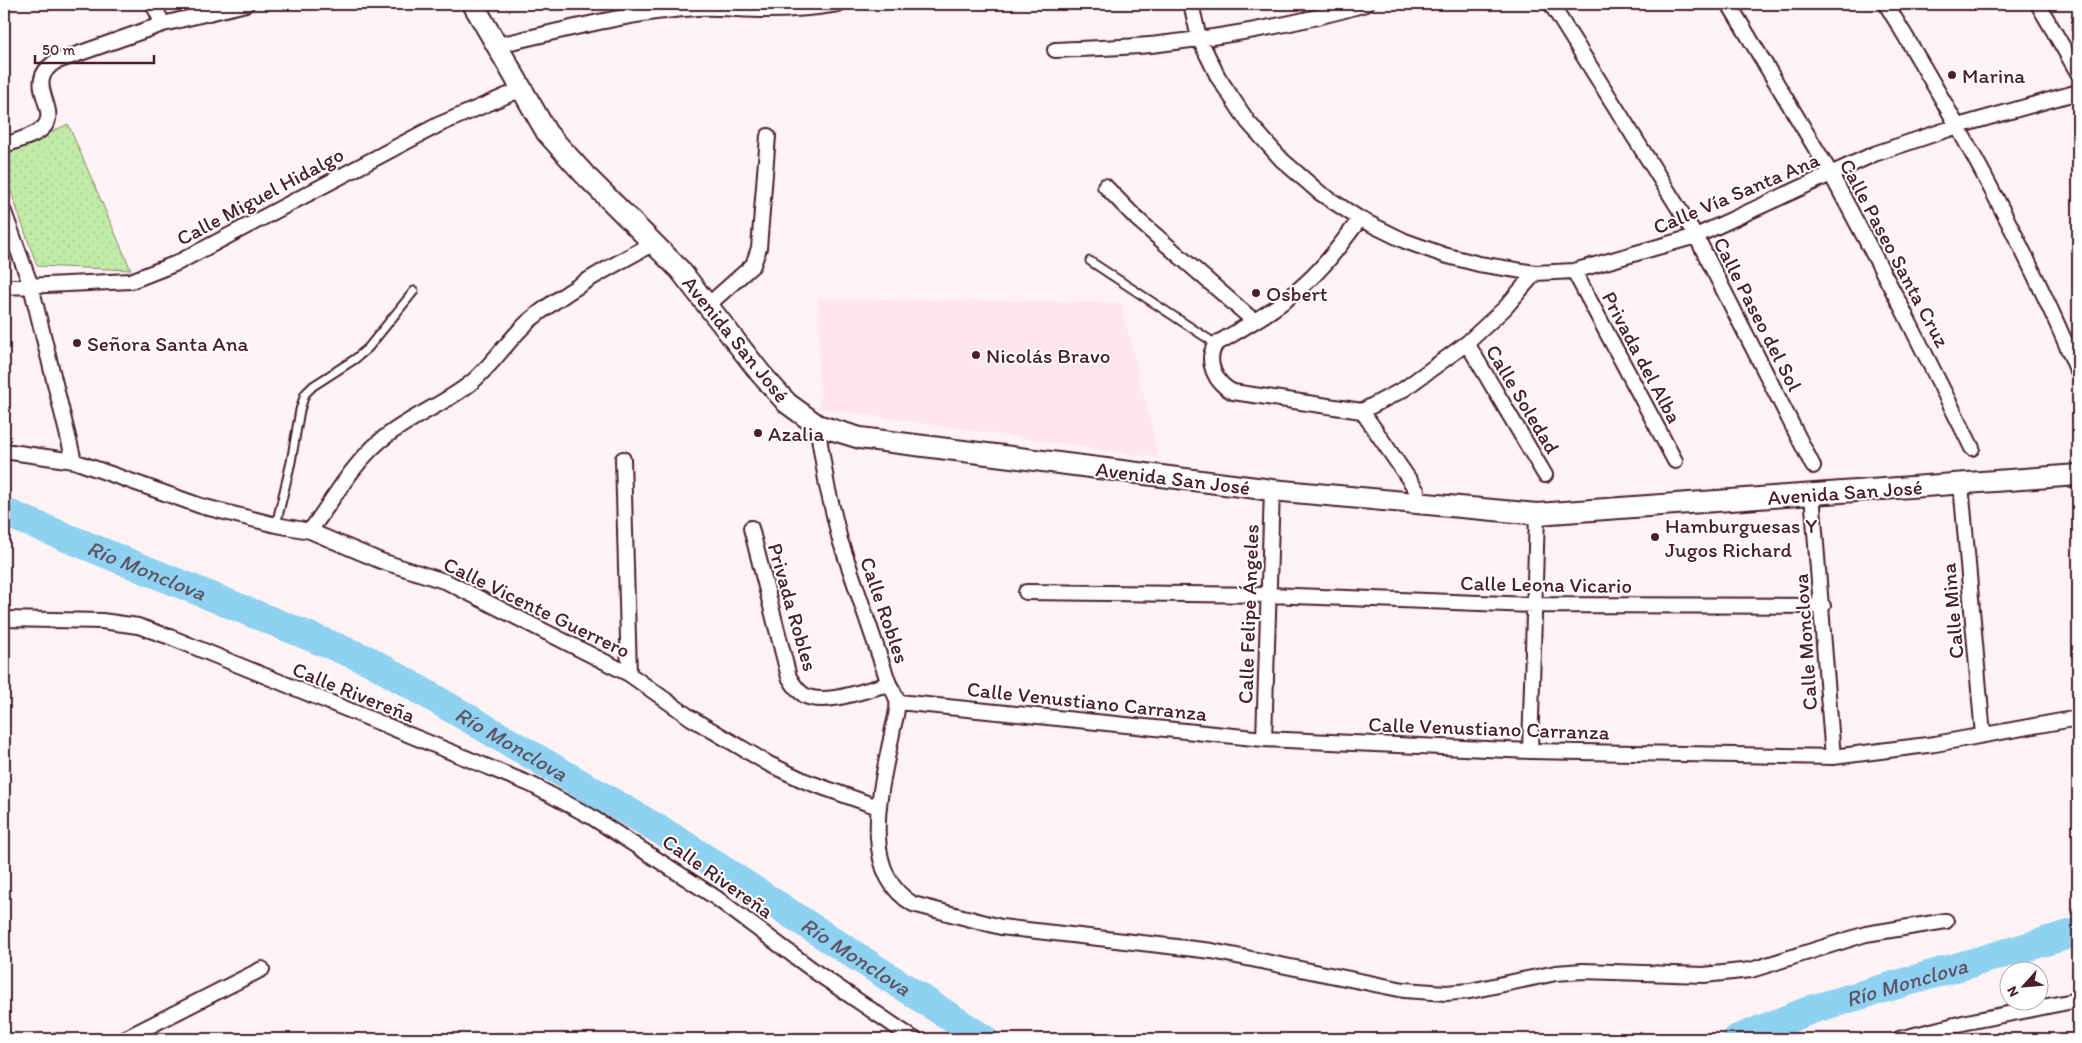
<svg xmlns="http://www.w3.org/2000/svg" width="2082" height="1043" viewBox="0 0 2082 1043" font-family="Itim,sans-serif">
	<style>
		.built { fill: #ffe5ec }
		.grass { fill: url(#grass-dots); stroke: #868569 }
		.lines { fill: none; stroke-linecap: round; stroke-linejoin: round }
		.river { stroke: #8fd1f1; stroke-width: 29 }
		.lane-casing { stroke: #4a1f2b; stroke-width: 11 }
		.street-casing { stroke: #4a1f2b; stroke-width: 18 }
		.secondary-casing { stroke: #4a1f2b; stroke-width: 24 }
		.lane { stroke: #fff; stroke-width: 7 }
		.street { stroke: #fff; stroke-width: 14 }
		.secondary { stroke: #fff; stroke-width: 20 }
		.poi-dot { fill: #4a1f2b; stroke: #fff; stroke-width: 2 }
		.labels { text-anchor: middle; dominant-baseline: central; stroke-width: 4; stroke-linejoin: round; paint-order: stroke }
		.poi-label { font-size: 21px; fill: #4a1f2b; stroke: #fff; text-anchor: start }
		.street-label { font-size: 21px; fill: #4a1f2b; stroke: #fff }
		.water-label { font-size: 22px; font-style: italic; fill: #5f5466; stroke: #fff }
	</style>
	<defs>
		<pattern id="grass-dots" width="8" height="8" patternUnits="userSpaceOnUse" patternTransform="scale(1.25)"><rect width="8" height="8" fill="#c2eba7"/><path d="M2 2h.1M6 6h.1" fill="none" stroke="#a8c990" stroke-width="1.8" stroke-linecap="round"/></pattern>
	</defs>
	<rect width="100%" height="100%" fill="#fff3f6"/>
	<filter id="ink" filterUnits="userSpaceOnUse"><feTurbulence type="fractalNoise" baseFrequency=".02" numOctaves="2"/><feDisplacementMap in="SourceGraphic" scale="10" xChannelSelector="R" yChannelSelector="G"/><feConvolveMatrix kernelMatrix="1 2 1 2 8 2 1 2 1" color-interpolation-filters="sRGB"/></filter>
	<g filter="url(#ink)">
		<path class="built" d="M818 298 1121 303 1159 458 820 408Z"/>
		<path class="grass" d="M68 124 131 270 37 266 4 172V155Z"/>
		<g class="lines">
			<g class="river">
				<path id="s1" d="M4 512 370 661 672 837 984 1039"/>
				<path id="s2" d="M1737 1039 1813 1009 2078 932"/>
			</g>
			<defs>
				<path id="lane" d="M1090 261 1216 344
					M276 525 291 462 300 410 305 394 313 386 355 359 368 348 414 291"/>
				<path id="street" d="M153 4 163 24
					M1191 4 1199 38 1218 77 1248 122 1282 160 1320 193 1360 219 1405 241 1444 255 1479 264 1535 273 1574 271 1696 236 1874 154 1958 126 2078 92
					M1551 4 1696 236 1813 466
					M1729 4 1831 174 1902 308 1972 448
					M1886 4C1958 122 2025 245 2078 372
					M2038 4 2078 73
					M498 45C564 30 629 12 697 8 720 7 743 10 765 10 790 10 814 8 838 4
					M1055 50C1090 48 1125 48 1159 44 1228 36 1299 24 1366 4
					M4 145C16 141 33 137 43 128 62 109 22 84 55 62L163 24 246 4
					M1105 186 1137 219 1254 321
					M4 212 31 286 74 461
					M1360 219C1343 241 1328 263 1308 281 1281 307 1248 325 1216 344 1204 361 1216 384 1233 392L1362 411 1404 389 1467 343 1505 308 1535 273
					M1574 271 1675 461
					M4 287 131 281 177 263 438 125 522 89
					M707 306 753 265 759 248 768 136
					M1467 343 1545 475
					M1362 411 1417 491
					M817 425 827 486 840 540 889 684C892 689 896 695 897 701 899 710 893 725 892 734 882 785 857 871 913 904L1001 927 1212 951 1404 990 1446 993 1470 991 1556 973 1583 971 1704 975 1751 970 1866 934 1946 921
					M4 451 74 461 201 506 276 525 310 531 381 561 447 582 629 674 691 718 769 764 805 781 878 807
					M623 459 629 674
					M1961 484 1983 735
					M1812 494 1833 757
					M751 528 789 677C793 684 798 691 804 695 824 707 867 689 889 684
					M310 531C332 501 352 465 380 441 408 417 444 405 472 382 493 364 508 340 529 321 566 290 612 266 654 243
					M1026 592 1268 595 1535 605 1823 606
					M4 619 102 621 138 626 170 637 532 785 590 816 715 897 817 973 914 1039
					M898 702 1264 739 1530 751 1833 757 1935 744 2078 718
					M1264 739 1272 490
					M1530 751 1537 514
					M124 1039 262 969
					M1899 1039 1967 1022 2078 1000"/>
				<path id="secondary" d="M473 4 547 133 585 175 680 270 761 374 787 403 817 425 860 438 1272 490 1537 514 2078 475"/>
			</defs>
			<use href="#lane" class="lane-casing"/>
			<use href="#street" class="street-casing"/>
			<use href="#secondary" class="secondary-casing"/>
			<use href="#lane" class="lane"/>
			<use href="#street" class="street"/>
			<use href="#secondary" class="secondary"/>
		</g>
	</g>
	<g class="poi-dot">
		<circle cx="1952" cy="75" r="5"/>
		<circle cx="1256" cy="293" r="5"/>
		<circle cx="77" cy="343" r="5"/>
		<circle cx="976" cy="355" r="5"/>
		<circle cx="758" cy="433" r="5"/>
		<circle cx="1655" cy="537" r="5"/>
	</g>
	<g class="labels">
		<g class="poi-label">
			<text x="1962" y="75">Marina</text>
			<text x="1266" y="293">Osbert</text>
			<text x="87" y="343">Señora Santa Ana</text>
			<text x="986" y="355">Nicolás Bravo</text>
			<text x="768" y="433">Azalia</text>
			<text x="1665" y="525">Hamburguesas Y<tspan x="1665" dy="24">Jugos Richard</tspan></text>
		</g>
		<g class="street-label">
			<text transform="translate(1736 193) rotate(-23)">Calle Vía Santa Ana</text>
			<text transform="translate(260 196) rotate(-28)">Calle Miguel Hidalgo</text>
			<text transform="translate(1895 253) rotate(62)">Calle Paseo Santa Cruz</text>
			<text transform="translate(1758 314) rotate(63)">Calle Paseo del Sol</text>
			<text transform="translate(736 339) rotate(51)">Avenida San José</text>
			<text transform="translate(1642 357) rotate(62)">Privada del Alba</text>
			<text transform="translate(1523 399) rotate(59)">Calle Soledad</text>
			<text transform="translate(1173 478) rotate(7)">Avenida San José</text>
			<text transform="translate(1845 492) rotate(-4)">Avenida San José</text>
			<text transform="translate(1546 584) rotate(1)">Calle Leona Vicario</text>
			<text transform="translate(537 607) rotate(26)">Calle Vicente Guerrero</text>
			<text transform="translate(793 607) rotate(74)">Privada Robles</text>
			<text transform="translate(885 610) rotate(71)">Calle Robles</text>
			<text transform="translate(1952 611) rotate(-95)">Calle Mina</text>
			<text transform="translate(1248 614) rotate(-88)">Calle Felipe Ángeles</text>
			<text transform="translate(1805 642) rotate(-94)">Calle Monclova</text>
			<text transform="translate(354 692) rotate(22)">Calle Rivereña</text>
			<text transform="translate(1087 701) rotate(6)">Calle Venustiano Carranza</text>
			<text transform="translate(1489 728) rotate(2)">Calle Venustiano Carranza</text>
			<text transform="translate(718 876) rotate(35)">Calle Rivereña</text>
		</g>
		<g class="water-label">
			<text stroke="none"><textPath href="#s1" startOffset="154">Río Monclova</textPath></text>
			<text stroke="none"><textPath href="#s1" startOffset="559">Río Monclova</textPath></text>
			<text stroke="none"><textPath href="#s1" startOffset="964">Río Monclova</textPath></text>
			<text stroke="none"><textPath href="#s2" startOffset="179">Río Monclova</textPath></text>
		</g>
	</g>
	<rect width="2082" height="1043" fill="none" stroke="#fff" stroke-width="20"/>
	<rect x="10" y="10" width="2062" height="1023" fill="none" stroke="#4a1f2b" stroke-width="2" filter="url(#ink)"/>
	<g transform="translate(2024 986) rotate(243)"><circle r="24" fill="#ffffff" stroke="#b7a5aa"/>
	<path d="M0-4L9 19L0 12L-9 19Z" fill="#4a1f2b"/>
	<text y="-8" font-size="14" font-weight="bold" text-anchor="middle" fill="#4a1f2b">N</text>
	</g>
	<path d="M35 55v8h119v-8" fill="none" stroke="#4a1f2b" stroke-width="2.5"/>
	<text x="42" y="55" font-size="15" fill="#4a1f2b" stroke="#ffffff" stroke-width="4" paint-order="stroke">50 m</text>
</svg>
